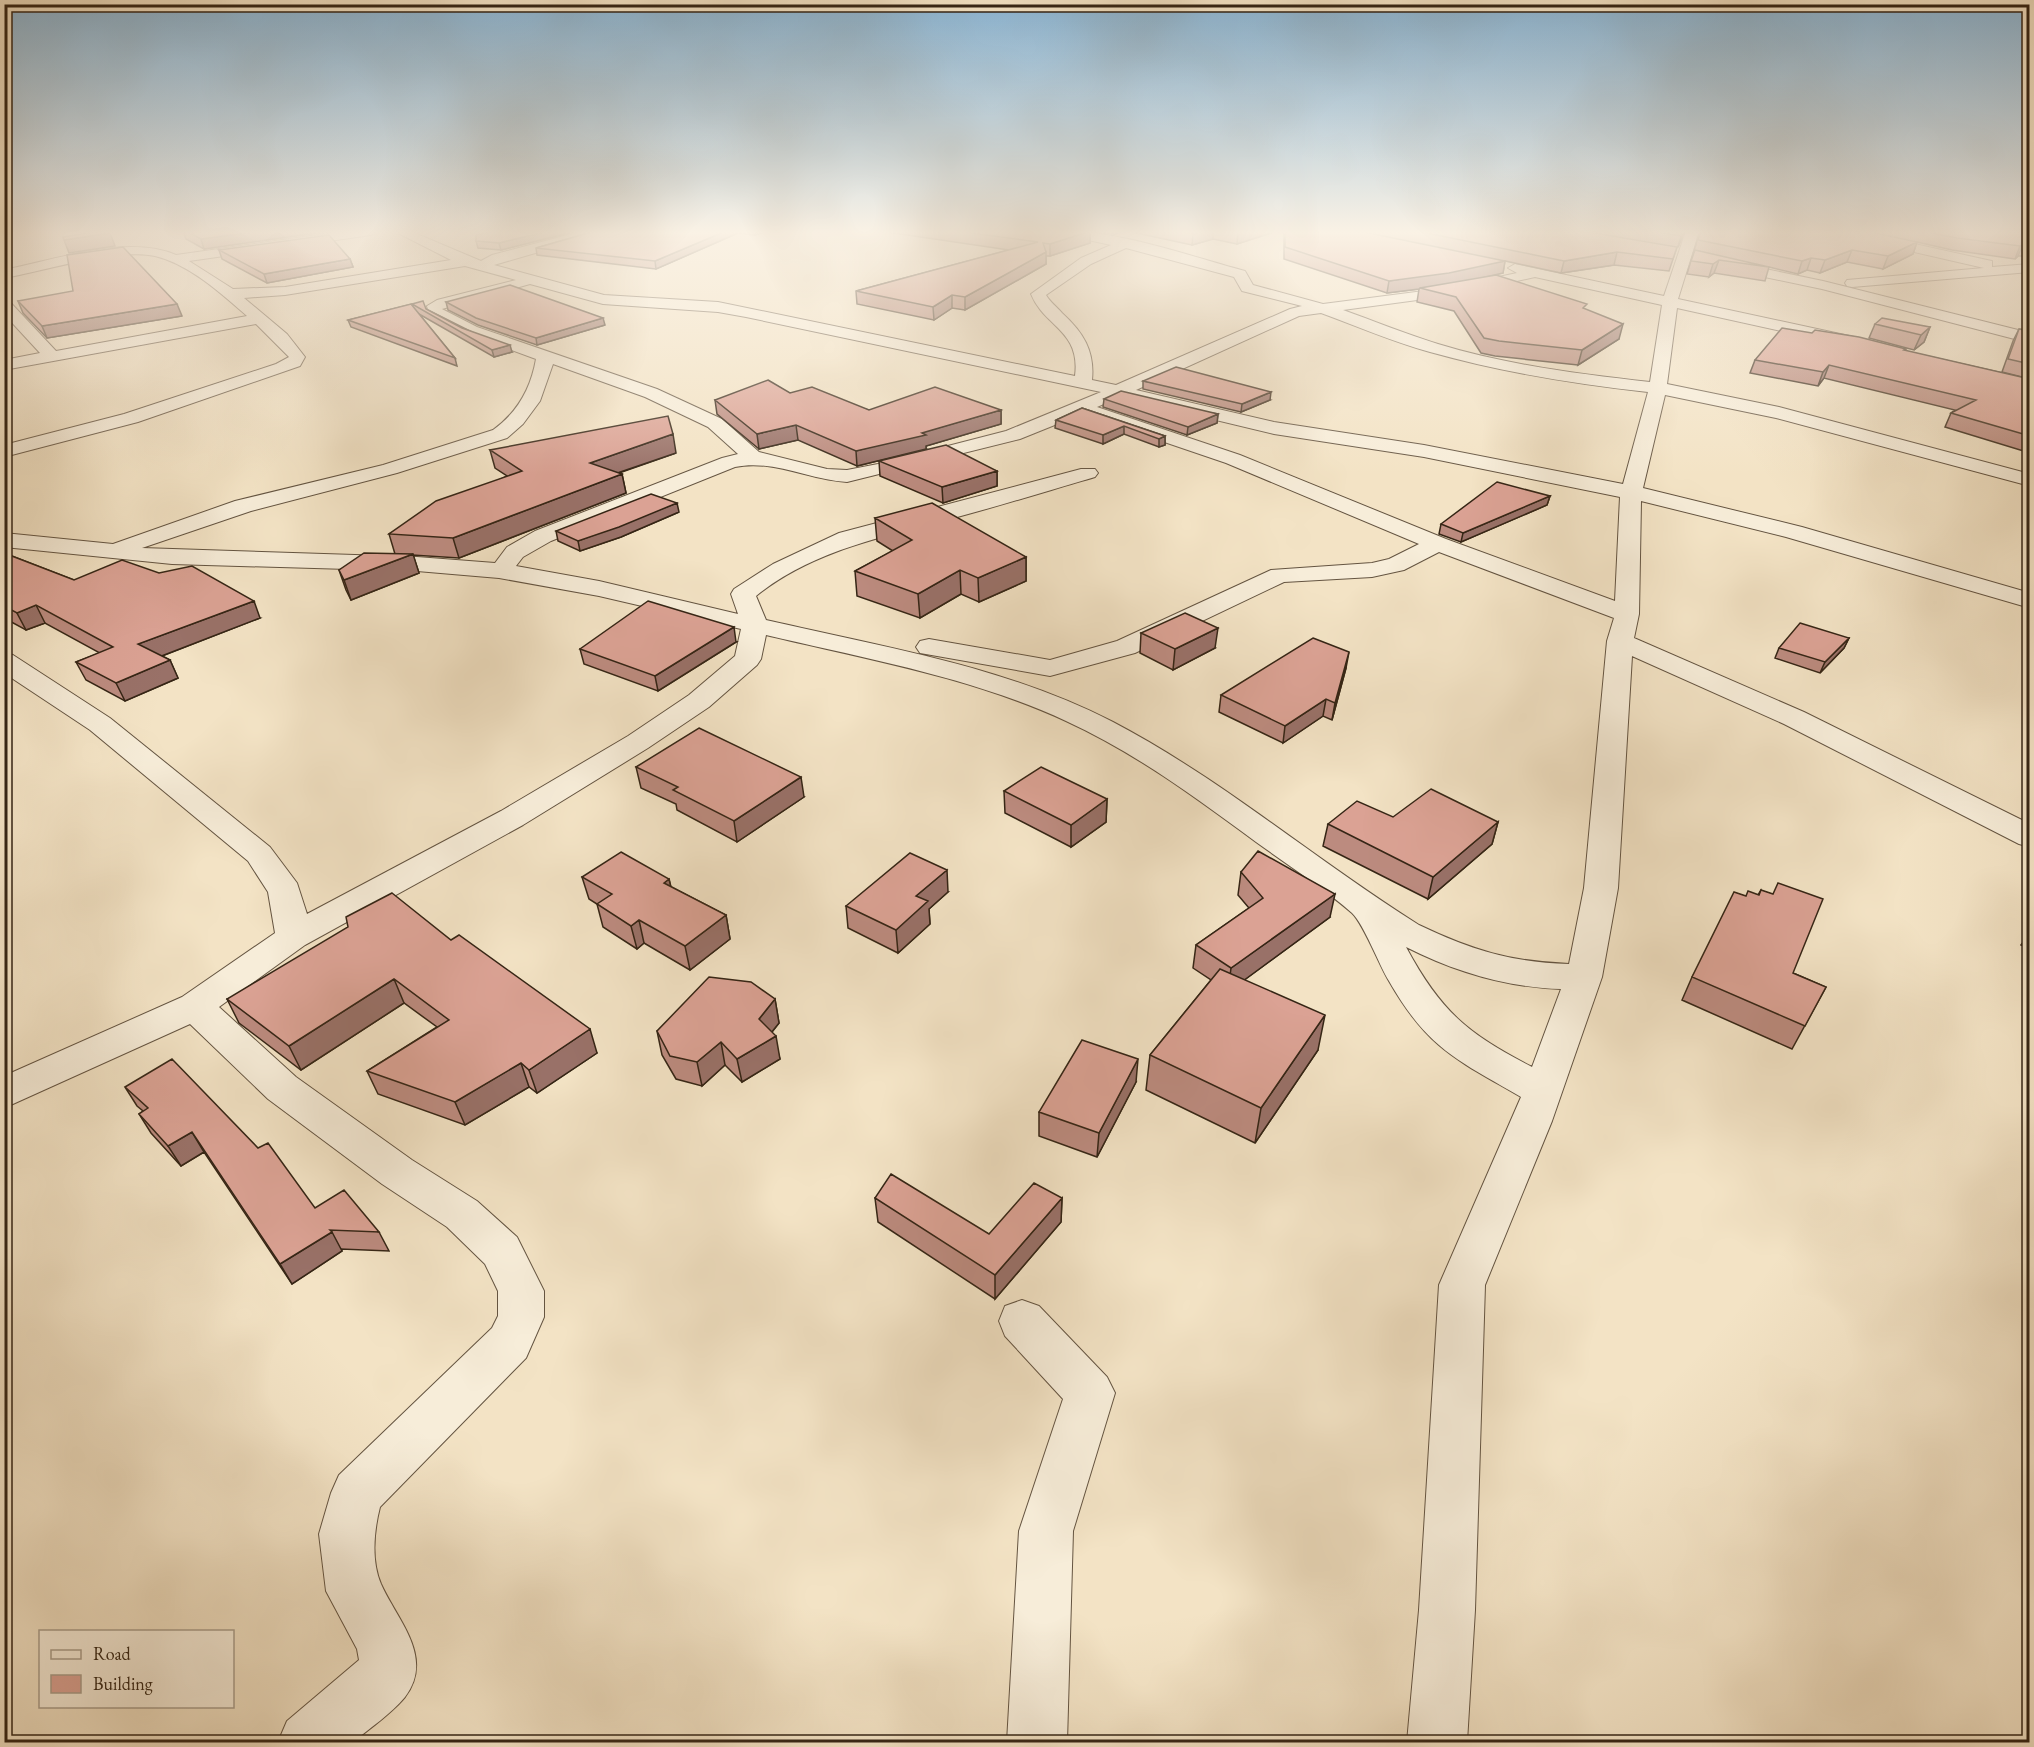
<svg xmlns="http://www.w3.org/2000/svg" width="2034" height="1747" viewBox="0 0 2034 1747" font-family="'EB Garamond',serif">
	<style>
		.lines { fill: none; stroke-linecap: round; stroke-linejoin: round }
		.street-casing { stroke: #645441; stroke-width: 2 }
		.street { fill: #f7edd9; fill-rule: evenodd }
		.wall { fill: #bc8b7f; stroke: #352515; stroke-width: 1.5 }
		.shaded-wall { fill: #997168; stroke: #352515; stroke-width: 1.5 }
		.building { fill: #dba294; stroke: #352515; stroke-width: 1.5 }
	</style>
	<rect width="100%" height="100%" fill="#f3e3c5"/>
	<filter id="stains"><feTurbulence type="fractalNoise" baseFrequency=".00333" numOctaves="4"/><feColorMatrix values="0 0 0 0 .2 0 0 0 0 .09 0 0 0 0 .02 0 0 0 .5 -.17"/></filter>
	<radialGradient id="worn" r=".72"><stop offset=".6" stop-color="#630" stop-opacity="0"/><stop offset="1" stop-color="#630" stop-opacity=".3"/></radialGradient>
	<g class="lines">
		<defs>
			<path id="street" d="M346 231H378L371 235 189 261 233 289 285 287 451 260 394 231H410L481 261 492 255 583 231H602L601 234 494 265 604 295 718 302 1075 376C1081 330 1044 327 1031 294L1081 258 1111 245 1061 234 1060 231C1122 231 1185 255 1245 271L1253 285 1323 304 1447 288 1517 273 1508 268 1515 264 1664 296 1686 231H1699L1678 299 1854 337 1862 342 1854 347 1677 308 1667 384 1779 407 2030 474V486L1776 418 1665 395 1643 488 1802 527 2030 593V608L1786 537 1641 501 1639 614 1634 638 1804 712 2030 824V847L2019 844 1784 724 1632 656 1618 888 1602 977 1552 1121 1485 1285 1475 1610 1467 1742H1407L1419 1610 1439 1285 1521 1097C1456 1059 1428 1049 1389 981 1379 965 1364 924 1352 913 1325 889 1285 863 1256 842 1195 797 1134 752 1066 721 971 677 867 659 766 635L761 659 757 665 709 707 648 748 523 825 305 945 219 1007 296 1077 412 1160 477 1201 517 1237 544 1291V1317L526 1358 380 1507C374 1531 371 1560 381 1584 397 1620 435 1657 405 1697 391 1714 370 1728 353 1742H278L287 1721 359 1660 357 1649 326 1591 319 1534 331 1493 339 1475 492 1328 498 1316V1291L485 1264 447 1227 382 1184 268 1099 190 1024 4 1108V1076L182 997 275 933 268 892 248 861 90 730 4 673V653L13 655 110 718 270 847 297 883 307 914 501 811 628 736 689 695 735 656 741 629 599 596 499 578 417 571 172 564 4 547V533L113 544 235 501 383 465 493 430C518 412 531 388 536 359L465 333 429 314 427 306 437 300 516 280 465 266 285 295 244 298 287 334 305 357 300 366 138 422 4 457V445L124 414 276 364 289 357 256 324 4 370V360L40 353 4 314V300L9 301 56 351 247 316C222 294 189 264 155 256 116 248 45 271 4 278V270C54 260 128 234 176 255ZM1126 248 1234 277 1242 291 1302 306 1290 309 1116 385 1092 380C1095 351 1083 332 1062 313 1057 307 1050 302 1046 295L1091 264ZM1535 277 1662 305 1650 382C1580 374 1506 365 1438 344 1406 334 1374 321 1343 310L1447 296ZM530 284 603 304 718 312 746 317 1101 392 1006 431 878 464 847 470 827 469 759 452 722 419 657 389 477 327 442 309ZM1321 313C1357 326 1393 342 1430 352 1501 372 1575 384 1648 392L1623 484 1424 445 1274 422 1136 390 1299 316ZM553 364 645 397 708 427 738 454 722 458 535 531 507 547 495 563 417 557 142 548 251 511 397 473 507 438 523 424 540 401ZM1120 397 1274 434 1424 457 1620 497 1615 601 1446 539 1240 455 1097 407ZM1082 414 1226 463 1419 544 1389 559 1372 563 1271 570 1117 641 1050 660 929 639 920 641 916 647 920 653 1050 676 1135 653 1284 582 1372 577 1404 570 1439 552 1614 618 1607 641 1584 888 1569 964C1511 962 1471 950 1419 925 1315 860 1222 779 1113 722 1005 666 883 647 766 620L756 596C811 551 883 537 950 519 999 506 1047 491 1095 477L1098 473 1095 469H1081L839 533 773 564 734 589 731 594 738 614 599 581 516 566 523 557 551 541 735 467C773 459 809 480 847 482L1020 439ZM1406 947C1455 972 1506 987 1561 989L1532 1067C1467 1033 1441 1012 1406 947Z
				M1833 231H1856L1987 260 1992 261V267L2030 264V272L1852 287 1847 286 1845 283 1847 280 1984 268 1840 235Z
				M1722 260 1823 281 2030 333V343L1822 289 1717 267V261Z
				M1022 1300 1039 1306 1107 1377 1115 1393 1073 1531 1067 1742H1007L1019 1531 1063 1399 1005 1336 999 1321 1005 1306Z"/>
		</defs>
		<use href="#street" class="street-casing"/>
		<use href="#street" class="street"/>
	</g>
	<path class="wall" d="M183 231H322V232L204 249 186 239Z
		M495 231H576L501 250 478 248 476 241Z
		M595 231H766L755 235 738 233 656 269 537 255 536 248Z
		M880 231H1124L1114 234 1090 232V243L1050 256H1046V264L965 310 952 308 934 320 857 304 856 291 1009 250Z
		M1127 231H1277L1237 244 1213 239 1192 245Z
		M1284 231H1685L1678 247H1677L1669 271 1614 265 1561 273 1505 261 1503 273 1488 276 1586 310 1619 339 1578 365 1495 356 1481 353 1454 311 1417 302 1419 289 1387 293 1284 259Z
		M1700 231H2030V256H2018L2015 259 1952 250 1917 242 1913 254 1883 269 1847 262 1820 273 1807 270 1798 274 1769 267 1765 281 1714 273 1709 277 1687 274Z
		M219 250 350 259 353 267 267 283 222 259Z
		M18 301 182 316 47 338 23 313Z
		M446 302 605 325 537 345 478 325 448 310Z
		M412 304 426 309 512 352 494 357 419 314 455 358 457 366 351 327 348 320Z
		M1875 324 1930 327 1924 342 1914 350 1869 338Z
		M2019 329 2030 331V379L2002 372 2013 341Z
		M1905 351 2030 379V453L1945 427 1951 413 1955 410 1824 378 1818 386 1750 373 1755 360Z
		M1143 381 1270 400 1241 412 1143 389Z
		M790 393 869 410H1001V424L926 446V449L997 471V486L943 503 880 476 879 461 926 449 857 466 798 440 759 449 717 414 715 400Z
		M1104 399 1218 414 1217 423 1187 435 1103 407Z
		M1082 408 1165 436V445L1159 447 1124 434 1103 444 1055 428 1056 420Z
		M490 450 676 453 619 473 622 474 626 493 459 558 413 555 419 573 351 600 346 590 339 570 395 554 389 534 507 476 495 468Z
		M1550 496 1547 505 1461 542 1439 534 1441 524Z
		M679 512 621 537 580 551 558 541 556 531Z
		M875 518 1026 557V581L979 602 961 594 920 618 857 596 855 571 893 551 877 541Z
		M4 553 74 580 260 618 162 656 170 660 178 678 125 701 86 680 76 662 100 653 45 623 26 630 4 618Z
		M1141 633 1215 648 1173 670 1140 653Z
		M1849 638 1844 648 1820 673 1775 658 1779 648Z
		M736 642 658 691 584 664 580 649Z
		M1346 668 1332 720 1323 716 1283 743 1219 712 1221 695Z
		M636 767 804 797 737 842 677 810 676 804 641 788Z
		M1004 791 1107 799 1106 822 1071 847 1005 813Z
		M1393 817 1498 822 1492 844 1428 899 1323 846 1328 824Z
		M1241 872 1330 917 1244 980 1318 1050 1255 1143 1146 1090 1150 1055 1211 980 1193 968 1196 945 1249 908 1238 895Z
		M582 877 669 879 671 887 726 915 730 939 690 970 644 943 637 949 603 927 597 904 589 899Z
		M1761 890 1793 973 1826 987 1792 1049 1682 1000 1692 977 1745 896 1758 895Z
		M948 892 929 909 930 924 898 953 848 928 846 906Z
		M2030 933V949L2021 945Z
		M451 940 597 1053 537 1093 529 1087 465 1125 378 1094 367 1071 437 1027 404 1003 301 1070 239 1023 227 999Z
		M775 999 779 1023 772 1032 780 1059 742 1082 725 1065 702 1086 676 1079 662 1055 657 1031Z
		M1136 1082 1097 1157 1039 1136V1112Z
		M125 1087 315 1208 379 1232 389 1251 341 1249 342 1251 292 1284 204 1152 181 1166 151 1133 139 1114 143 1111 137 1106Z
		M875 1198 989 1234 1062 1198 1061 1222 995 1299 878 1222Z"/>
	<path class="shaded-wall" d="M259 231H322V232L204 249 201 239Z
		M548 231H576L501 250 499 243Z
		M726 231H738V233L656 269 655 261Z
		M755 231H766L755 235Z
		M1090 231V243L1050 256V244Z
		M1114 231H1124L1114 234Z
		M1203 231H1213V239L1192 245 1193 234Z
		M1243 231H1277L1237 244 1238 232Z
		M1683 231H1685L1678 247 1681 236Z
		M110 233 115 246 69 253 64 240Z
		M1917 242 1913 254 1883 269 1888 256Z
		M2023 244 2018 256 2015 259 2020 246Z
		M1852 250 1847 262 1820 273 1825 260Z
		M1046 252V264L965 310V297Z
		M1617 252 1614 265 1561 273 1564 261Z
		M1811 258 1807 270 1798 274 1802 261Z
		M350 259 353 267 267 283 264 274Z
		M1719 260 1714 273 1709 277 1713 264Z
		M1505 261 1503 273 1447 286 1420 288 1419 289 1387 293 1389 281Z
		M952 295V308L934 320 933 307Z
		M177 304 182 316 47 338 42 326Z
		M603 318 605 325 537 345 536 338Z
		M1623 324 1619 339 1578 365 1582 350Z
		M1930 327 1924 342 1914 350 1921 335Z
		M510 345 512 352 494 357 492 350Z
		M1829 365 1824 378 1818 386 1823 372Z
		M1271 392 1270 400 1241 412 1242 404Z
		M1001 410V424L926 446V449L857 466 856 451Z
		M1218 414 1217 423 1187 435 1188 427Z
		M796 425 798 440 759 449 757 434Z
		M1124 426V434L1103 444V435Z
		M673 434 676 453 594 481 590 463Z
		M1165 436V445L1159 447V439Z
		M997 471V486L943 503 942 487Z
		M622 474 626 493 459 558 453 538Z
		M1550 496 1547 505 1461 542 1463 533Z
		M677 503 679 512 621 537 580 551 578 541Z
		M413 554 419 573 351 600 344 580Z
		M1026 557V581L979 602 978 578Z
		M960 570 961 594 920 618 918 594Z
		M254 601 260 618 146 662 138 644Z
		M36 605 45 623 26 630 17 613Z
		M734 627 736 642 658 691 655 676Z
		M1218 628 1215 648 1173 670 1175 649Z
		M1849 638 1844 648 1820 673 1825 662Z
		M1349 652 1346 668 1332 720 1335 703Z
		M170 660 178 678 125 701 116 683Z
		M1326 699 1323 716 1283 743 1285 726Z
		M801 777 804 797 737 842 734 821Z
		M1107 799 1106 822 1071 847V825Z
		M1498 822 1492 844 1428 899 1433 877Z
		M947 870 948 892 929 909 930 924 898 953 896 930 916 896Z
		M669 879 674 902 664 883Z
		M1335 894 1330 917 1228 992 1231 968Z
		M726 915 730 939 690 970 685 946Z
		M639 920 644 943 637 949 631 926Z
		M394 979 404 1003 301 1070 289 1046Z
		M775 999 779 1023 763 1043 759 1019Z
		M1325 1015 1318 1050 1255 1143 1261 1108Z
		M590 1029 597 1053 537 1093 529 1070Z
		M776 1036 780 1059 742 1082 737 1059Z
		M721 1042 725 1065 702 1086 697 1062Z
		M1138 1059 1136 1082 1097 1157 1099 1133Z
		M521 1063 529 1087 465 1125 455 1102Z
		M192 1132 204 1152 181 1166 168 1146Z
		M1062 1198 1061 1222 995 1299V1275Z
		M332 1232 342 1251 292 1284 280 1264Z"/>
	<path class="building" d="M99 231H108L110 233 64 240 63 237Z
		M186 231H259L201 239Z
		M495 231H548L499 243 476 241V235Z
		M595 231H726L655 261 536 248Z
		M957 231H1090L1050 244 1043 243 1046 252 965 297 952 295 933 307 856 291 1038 242Z
		M1180 231H1203L1193 234Z
		M1285 231H1359L1505 261 1449 273 1389 281 1285 247Z
		M1417 231H1583L1677 247 1673 259 1617 252 1564 261Z
		M1652 231H1683L1681 236Z
		M1701 231H1866L1917 242 1888 256 1852 250 1825 260 1811 258 1802 261 1698 240Z
		M1922 231H2030V244H2023L2020 246 1957 238Z
		M329 235 350 259 264 274 219 250Z
		M123 247 177 304 42 326 18 301 73 291 67 255Z
		M1695 250 1769 267 1719 260 1713 264 1691 261Z
		M1496 275 1587 304 1583 308 1623 324 1582 350 1499 341 1484 338 1456 297 1420 288Z
		M510 285 603 318 536 338 476 318 446 302Z
		M423 301 426 309 462 328 510 345 492 350 412 304Z
		M411 304 455 358 348 320Z
		M1882 318 1930 327 1921 335 1875 324Z
		M1782 328 1812 333 1815 330 1859 337 1906 349 1904 350 2030 379V436L1951 413 1976 400 1829 365 1823 372 1755 360Z
		M2019 329 2030 331V364L2008 359Z
		M1176 367 1271 392 1242 404 1143 381Z
		M768 380 790 393 812 387 869 410 935 387 1001 410 922 433 926 435 856 451 796 425 757 434 715 400Z
		M1121 391 1218 414 1188 427 1104 399Z
		M1082 408 1165 436 1159 439 1124 426 1103 435 1056 420Z
		M668 416 673 434 590 463 622 474 453 538 389 534 436 501 522 471 490 450Z
		M946 445 997 471 942 487 879 461Z
		M1497 482 1550 496 1463 533 1441 524Z
		M651 494 677 503 619 527 578 541 556 531Z
		M932 503 1026 557 978 578 960 570 918 594 855 571 912 540 875 518Z
		M4 553 74 580 122 560 159 573 192 566 254 601 138 644 170 660 116 683 76 662 113 647 36 605 17 613 4 606Z
		M364 553 413 554 344 580 339 570Z
		M648 601 734 627 655 676 580 649Z
		M1185 613 1218 628 1175 649 1141 633Z
		M1800 623 1849 638 1825 662 1779 648Z
		M1313 638 1349 652 1335 703 1326 699 1285 726 1221 695Z
		M699 728 801 777 734 821 673 790 678 787 636 767Z
		M1041 767 1107 799 1071 825 1004 791Z
		M1431 789 1498 822 1433 877 1328 824 1357 801 1393 817Z
		M1258 851 1335 894 1231 968 1196 945 1263 898 1241 872Z
		M621 852 669 879 664 883 726 915 685 946 639 920 631 926 597 904 612 894 582 877Z
		M910 853 947 870 916 896 928 901 896 930 846 906Z
		M1778 883 1823 899 1793 973 1826 987 1805 1026 1692 977 1734 892 1746 896 1748 891 1759 895 1761 890 1773 894Z
		M392 893 451 940 459 935 590 1029 529 1070 521 1063 455 1102 367 1071 449 1020 394 979 289 1046 227 999 348 927 346 917Z
		M1220 969 1325 1015 1261 1108 1150 1055Z
		M709 977 751 982 775 999 759 1019 776 1036 737 1059 721 1042 697 1062 670 1056 657 1031Z
		M1082 1040 1138 1059 1099 1133 1039 1112Z
		M172 1059 258 1148 268 1143 315 1208 344 1190 379 1232 330 1230 332 1232 280 1264 192 1132 168 1146 139 1114 148 1108 125 1087Z
		M891 1174 989 1234 1034 1183 1062 1198 995 1275 875 1198Z"/>
	<linearGradient id="sky" x2="0" y2="1"><stop stop-color="#8bb7d7"/><stop offset="0.49" stop-color="#faf2e5"/><stop offset="1" stop-color="#faf2e5" stop-opacity="0"/></linearGradient>
	<rect width="2034" height="475" fill="url(#sky)"/>
	<rect width="2034" height="1747" fill="none" stroke="#f3e3c5" stroke-width="24"/>
	<rect x="6" y="6" width="2022" height="1735" fill="none" stroke="#352515" stroke-width="3"/>
	<rect x="12" y="12" width="2010" height="1723" fill="none" stroke="#352515" stroke-width="1.5"/>
	<rect x="39" y="1630" width="195" height="78" fill="#f7edd9" stroke="#a99d8b" stroke-width="1.5"/>
	<rect x="51" y="1650" width="30" height="9" fill="#f7edd9" stroke="#a99d8b" stroke-width="1.5"/>
	<text x="93" y="1660" font-size="18" fill="#352515">Road</text>
	<rect x="51" y="1675" width="30" height="18" fill="#dba294" stroke="#a99d8b" stroke-width="1.5"/>
	<text x="93" y="1690" font-size="18" fill="#352515">Building</text>
	<rect width="100%" height="100%" filter="url(#stains)"/>
	<rect width="100%" height="100%" fill="url(#worn)"/>
</svg>
